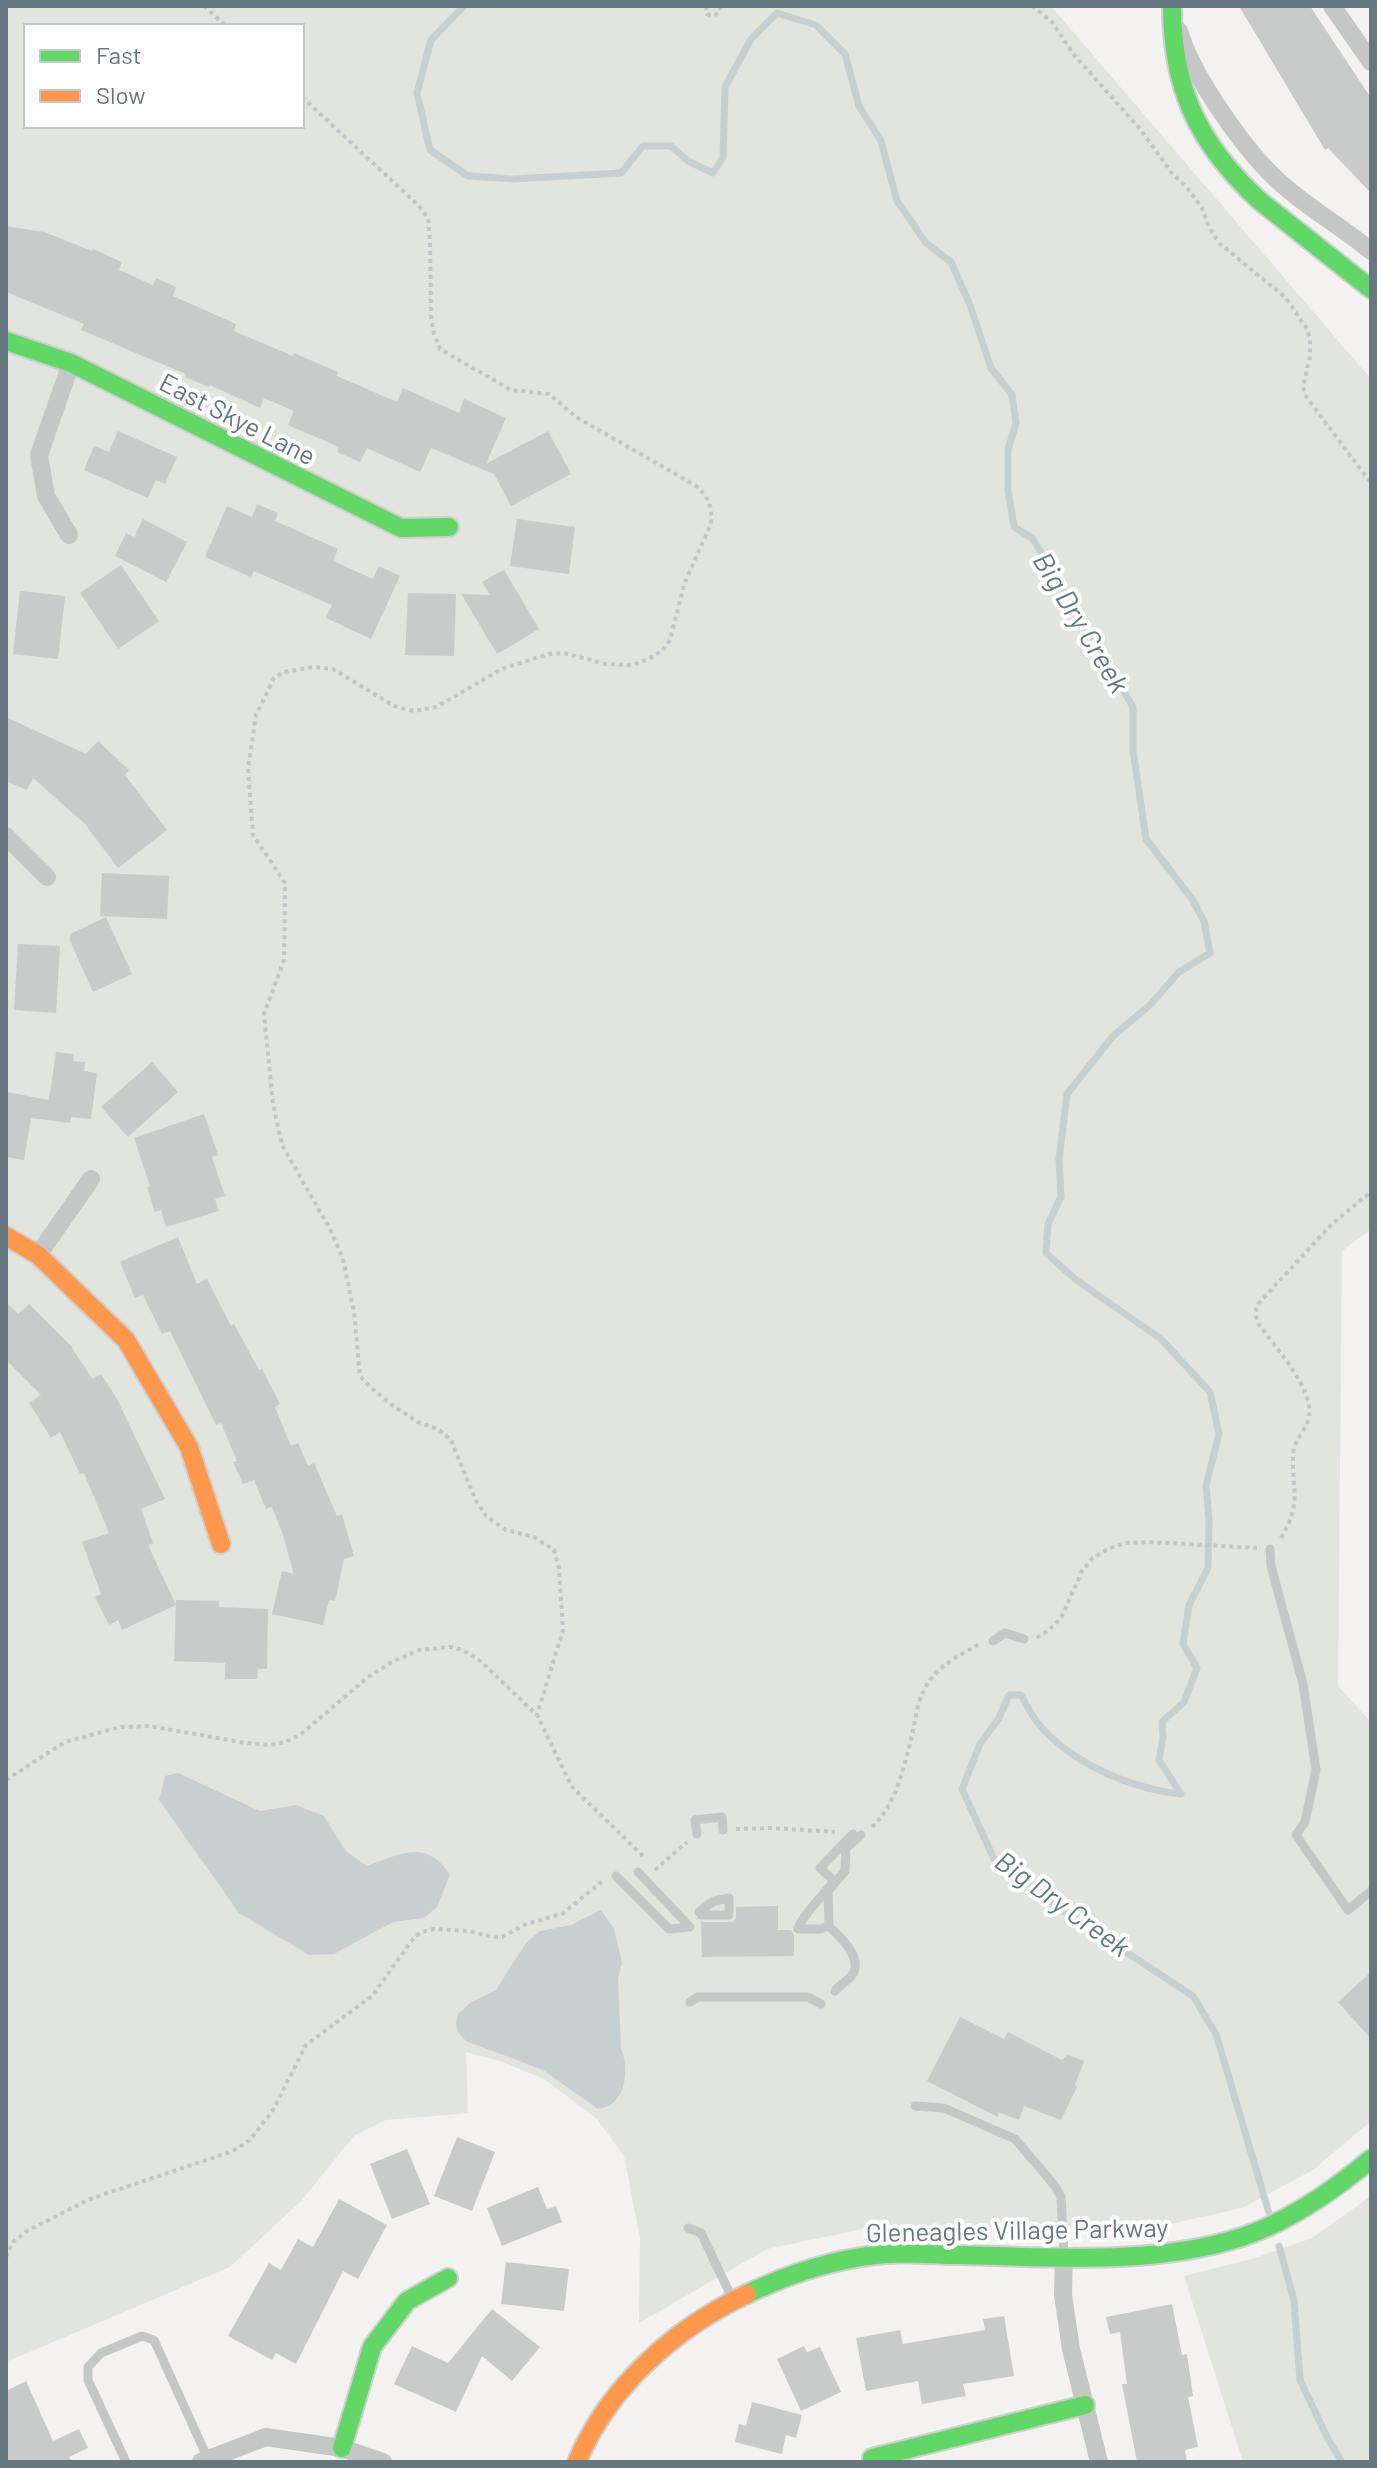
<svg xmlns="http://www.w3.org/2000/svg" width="1377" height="2468" viewBox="0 0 1377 2468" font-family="Barlow,sans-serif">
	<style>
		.green { fill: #e2e4de; fill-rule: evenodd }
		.water { fill: #c6d0d1 }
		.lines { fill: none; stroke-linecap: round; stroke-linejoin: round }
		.stream { stroke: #c6d0d1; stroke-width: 7 }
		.building { fill: #c9caca }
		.fast-casing { stroke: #cecfcf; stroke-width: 22 }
		.slow-casing { stroke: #cecfcf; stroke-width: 22 }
		.path { stroke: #c3c4c5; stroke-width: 4; stroke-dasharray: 4 4; stroke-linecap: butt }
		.lane { stroke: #c5c7c7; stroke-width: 9 }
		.street { stroke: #c5c7c7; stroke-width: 18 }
		.fast { stroke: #63d668; stroke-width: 18 }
		.slow { stroke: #ff974d; stroke-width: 18 }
		.labels { text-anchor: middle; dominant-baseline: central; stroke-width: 8; stroke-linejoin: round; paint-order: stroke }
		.street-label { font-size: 26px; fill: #65787f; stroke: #fff }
		.water-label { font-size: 28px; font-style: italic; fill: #607b7c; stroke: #fff }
	</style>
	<rect width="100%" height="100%" fill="#f3f2f1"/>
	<path class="green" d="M6 6H1051L1371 379V1229L1342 1251 1338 1686 1371 1722V2121L1313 2170 1242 2208 1148 2229 882 2225 767 2249 639 2323 640 2238 624 2156 597 2119 544 2079 500 2061 466 2052 468 2113 386 2120 355 2135 300 2202 230 2267 6 2362ZM26 26H302V126H26Z
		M1371 2196V2462H1243L1184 2276 1258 2257 1312 2238Z"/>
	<path class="water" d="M178 1773 260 1811 296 1805 324 1816 346 1851 367 1866C401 1854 426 1838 450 1875L437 1907 424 1918 393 1922 334 1954 309 1955 239 1913 159 1800 165 1776Z
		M601 1910 614 1929 622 1963 618 1979 621 2048C630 2070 626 2106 598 2109L543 2070 466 2041 458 2032 456 2023 458 2014 470 2003 496 1990 526 1943 540 1931 571 1925Z"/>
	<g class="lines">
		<path class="stream" d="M464 6 431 40 417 93 430 150 468 176 513 179 621 173 643 146H671L688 161 713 173 723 157 725 87 751 39 777 13 816 25 845 54 859 106 881 141 897 201 926 243 951 262 970 305 991 368 1012 395 1016 423 1008 450V490L1014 527 1033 539 1133 707V750L1146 839 1192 899 1204 921 1210 953 1179 972 1150 1005 1113 1036 1067 1094 1059 1159 1061 1197 1048 1224 1046 1253 1075 1279 1161 1339 1210 1392 1219 1434 1206 1485 1209 1520 1208 1568 1189 1605 1183 1644 1197 1668 1184 1702 1162 1722 1163 1737 1159 1760 1181 1794C1131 1789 1070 1763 1037 1722 1031 1714 1026 1704 1021 1695H1009L999 1718 980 1744 962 1789 994 1859 1059 1908 1193 1996 1216 2034 1269 2213
			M1279 2246 1294 2300 1300 2380 1328 2439 1342 2462"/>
	</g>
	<path class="building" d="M1239 6H1310L1371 98V193L1328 148 1325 150Z
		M6 226 44 232 92 251 93 249 122 262 119 270 153 285 156 278 176 287 173 296 236 324 234 331 293 356 294 353 338 372 337 376 397 402 403 388 459 413 464 399 506 418 486 464 548 431 571 474 511 506 494 474 431 448 420 472 367 448 360 462 337 452 339 447 288 425 294 411 264 398 260 408 210 385 209 387 185 377 186 374 81 330 84 324 6 292Z
		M118 431 177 457 165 484 156 480 148 498 84 470 94 446 109 452Z
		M257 504 278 513 275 521 338 549 333 561 373 579 379 566 400 576 371 639 326 618 332 605 254 571 251 577 205 557 227 506 252 517Z
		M143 519 187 542 166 582 115 556 126 533 134 537Z
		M517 519 575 527 569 574 510 566Z
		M121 565 159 621 118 649 80 593Z
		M504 570 539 629 497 654 461 594 490 595 482 582Z
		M20 591 65 596 58 659 13 654Z
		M408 593 456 594 454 656 405 655Z
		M6 717 86 754 98 741 129 770 125 775 167 830 118 868 85 824 33 778 27 790 6 781Z
		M102 873 169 876 167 919 100 916Z
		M106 917 132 974 93 992 70 941V934Z
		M18 944 60 946 56 1013 14 1010Z
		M56 1052 74 1054 73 1061 85 1062 84 1071 97 1073 91 1119 71 1117 70 1123 31 1118 24 1160 6 1157V1092L49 1100Z
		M152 1062 178 1092 128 1137 101 1107Z
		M204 1114 218 1155 212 1157 225 1196 215 1199 219 1211 166 1227 161 1210 155 1212 147 1187 150 1186 134 1138Z
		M178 1237 197 1284 207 1279 231 1326 234 1324 259 1370 262 1369 280 1404 275 1407 291 1446 298 1443 308 1466 314 1463 337 1516 342 1514 354 1556 344 1559 335 1601 329 1600 323 1625 272 1614 282 1571 294 1574 282 1532 272 1507 266 1509 254 1480 243 1484 233 1462 237 1461 221 1423 216 1425 170 1331 162 1334 143 1295 135 1298 120 1262Z
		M6 1302 18 1314 29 1304 71 1346 92 1379 101 1374 116 1397 165 1499 141 1509 153 1543 148 1545 176 1605 122 1630 118 1620 109 1625 95 1597 101 1594 82 1542 109 1533 84 1473 80 1474 60 1432 51 1438 29 1403 41 1395 6 1360Z
		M176 1600 219 1601V1607L268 1609 267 1669H258L257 1679H225V1663L174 1661Z
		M778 1906V1930H791L794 1935V1956L702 1957 701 1922H732L736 1918V1907Z
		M1371 1972V2039L1338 2002Z
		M960 2017 1004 2039 1008 2032 1062 2060 1068 2055 1084 2061 1075 2085 1077 2087 1061 2120 1024 2106 1019 2120 998 2112V2117L927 2081Z
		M457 2137 495 2152 472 2211 434 2196Z
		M407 2149 430 2204 392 2219 370 2164Z
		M538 2187 547 2209 556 2206 562 2222 502 2246 487 2208Z
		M339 2199 387 2225 358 2279 343 2271 296 2364 276 2353 272 2360 228 2336 269 2263 281 2270 298 2239 313 2247Z
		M506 2262 569 2269 564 2311 501 2304Z
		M1172 2304 1182 2355 1187 2354 1193 2396 1188 2397 1198 2447 1185 2450 1187 2462H1137L1122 2384H1127L1120 2332 1110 2334 1106 2317Z
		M492 2309 540 2347 512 2381 482 2356 456 2412 394 2384 412 2346 448 2363Z
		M1004 2316 1014 2376 963 2384 966 2396 922 2404 918 2381 866 2391 856 2338 900 2330 903 2344 985 2330 983 2319Z
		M804 2346 807 2352 820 2347 841 2392 801 2411 777 2359Z
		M26 2381 53 2441 79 2429 88 2448 69 2457 72 2462H6V2391Z
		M752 2402 802 2415 796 2438 786 2435 782 2454 735 2442 739 2424 746 2426Z"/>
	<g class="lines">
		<defs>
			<path id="fast" d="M1172 6C1172 89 1199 145 1260 201L1371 289
				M6 341 71 363 401 528 449 527
				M747 2294C791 2273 837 2258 886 2254 910 2252 935 2255 959 2255 1052 2257 1152 2266 1242 2237 1290 2221 1333 2191 1371 2159
				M342 2448 372 2347 407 2301 448 2278
				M872 2458 1085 2405"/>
			<path id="slow" d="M6 1236 38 1255 126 1340 189 1447 221 1544
				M577 2462C608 2387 675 2328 747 2294"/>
		</defs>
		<use href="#fast" class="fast-casing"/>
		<use href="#slow" class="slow-casing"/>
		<path class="path" d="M204 6 226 26
			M706 6 707 14 714 16 720 11V6
			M1032 6 1051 21 1075 56 1141 130 1171 172 1188 189 1202 208 1209 227 1219 243 1286 298 1307 329 1310 340V356L1303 387 1305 395 1371 483
			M302 97 418 205 428 218 430 240 431 317 434 334 440 349 511 390 549 394 576 417 695 485C708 497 713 506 711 524L685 582 670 640 663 650 649 659 633 665 605 664 564 653 549 654 504 668 436 707 414 711 394 706 333 669 314 667 284 672 274 678 256 715 248 768 253 835 285 883 284 960 264 1014 273 1104 282 1145 330 1229 343 1259 354 1312 360 1376 369 1386 392 1405 418 1422 438 1429 451 1440 475 1499 486 1516 506 1530 534 1537 554 1550 559 1568 563 1630 537 1715
			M1281 1538C1302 1501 1292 1494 1293 1455 1293 1441 1307 1430 1309 1416 1314 1389 1275 1347 1260 1326 1255 1317 1254 1312 1259 1303L1332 1224 1371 1192
			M1037 1638 1055 1625 1062 1616 1082 1571 1093 1558 1108 1549 1126 1543 1149 1542 1257 1548
			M6 1780 65 1742 120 1727 149 1726 246 1743 270 1745 285 1742 300 1735 368 1677 394 1661 419 1650 450 1647 460 1649 477 1658 537 1715 572 1787 644 1857
			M872 1827C897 1804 905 1763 913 1731 916 1714 919 1694 931 1679 943 1663 964 1653 981 1643
			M736 1829 772 1828 835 1832
			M655 1870 687 1842
			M6 2257 13 2242 27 2231 90 2199 233 2151 250 2140 273 2110 306 2045 372 1996 415 1936 422 1932 434 1929 469 1931 487 1936 502 1937 526 1924 562 1914 604 1880"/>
		<path class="lane" d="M1270 1549 1271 1566 1303 1684 1316 1770 1305 1822 1296 1835 1348 1910 1371 1891
			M993 1641 1005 1633 1024 1639
			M697 1834 695 1820 722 1817 723 1830
			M853 1834 820 1868 834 1881C826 1892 800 1918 798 1929H821L829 1925 828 1891 845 1871 846 1848 861 1835
			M616 1876 669 1929 690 1927 638 1872
			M699 1912 714 1901 729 1898V1915H701
			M828 1925C838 1936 861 1954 854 1972 851 1979 840 1984 835 1991
			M690 2002 698 1997H808L821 2004
			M915 2106 944 2108 1015 2139 1055 2186 1061 2197 1064 2256
			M688 2228 701 2233 733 2300
			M126 2462 88 2380V2367L101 2353 142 2336 154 2340 208 2459"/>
		<path class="street" d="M1332 6 1371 62
			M1179 31C1191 73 1238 140 1268 171 1298 202 1338 224 1371 251
			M69 535 46 496 39 455 71 363
			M6 836 47 877
			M38 1255 91 1179
			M1064 2256 1063 2295 1071 2349 1099 2462
			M201 2462 266 2437 342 2448 383 2462"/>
		<use href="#fast" class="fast"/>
		<use href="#slow" class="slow"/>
	</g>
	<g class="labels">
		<g class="street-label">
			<text transform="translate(238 418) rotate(27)">East Skye Lane</text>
			<text transform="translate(1017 2229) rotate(-1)">Gleneagles Village Parkway</text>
		</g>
		<g class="water-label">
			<text transform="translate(1082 622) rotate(59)">Big Dry Creek</text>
			<text transform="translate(1063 1903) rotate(36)">Big Dry Creek</text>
		</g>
	</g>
	<rect width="1377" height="2468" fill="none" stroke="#65787f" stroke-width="16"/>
	<rect x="24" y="24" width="280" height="104" fill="#ffffff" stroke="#c1c9cc" stroke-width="2"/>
	<rect x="40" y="50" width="40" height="12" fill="#63d668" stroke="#c1c9cc" stroke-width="2"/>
	<text x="96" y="64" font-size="24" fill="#65787f">Fast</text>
	<rect x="40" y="90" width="40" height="12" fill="#ff974d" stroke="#c1c9cc" stroke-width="2"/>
	<text x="96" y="104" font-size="24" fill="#65787f">Slow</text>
</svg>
